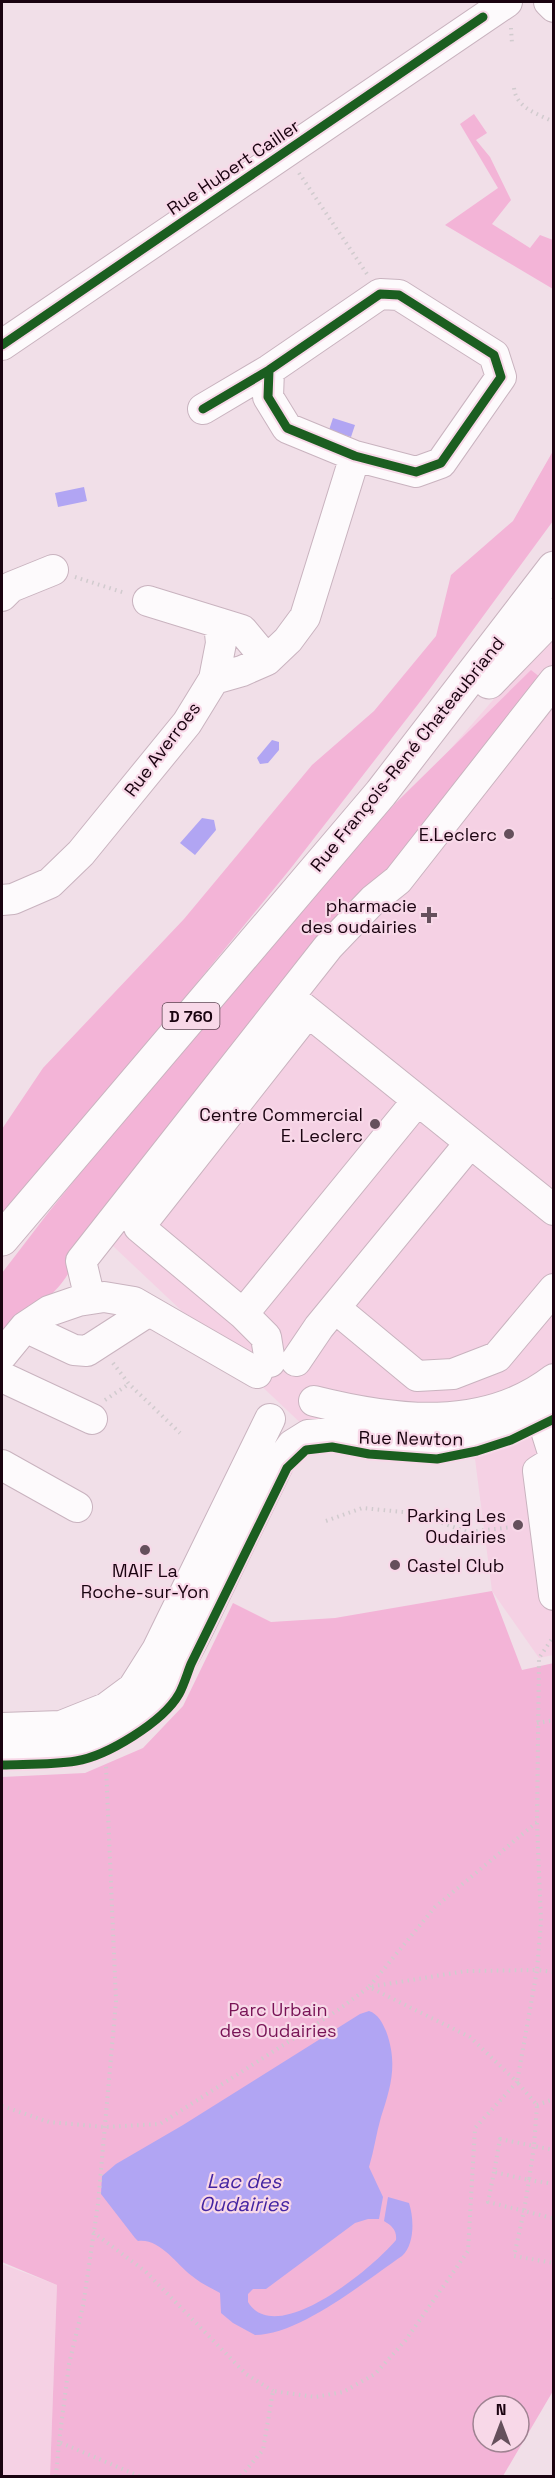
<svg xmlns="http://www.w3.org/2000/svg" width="555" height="2478" viewBox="0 0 555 2478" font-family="'Space Grotesk',sans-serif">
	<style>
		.built { fill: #f5d1e4 }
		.green { fill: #f3b4d7; fill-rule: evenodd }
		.water { fill: #b1a5f3 }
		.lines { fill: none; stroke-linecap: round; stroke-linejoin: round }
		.minor-casing { stroke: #c9b3bf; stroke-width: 32 }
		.major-casing { stroke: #c9b3bf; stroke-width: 35 }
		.path { stroke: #d1cbce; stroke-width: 4; stroke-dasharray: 1.5 4.5; stroke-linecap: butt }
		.minor { stroke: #fdfafc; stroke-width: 30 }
		.major { stroke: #fdfafc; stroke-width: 33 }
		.cycleway-casing { stroke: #f8d8e8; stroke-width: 13 }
		.cycleway { stroke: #1b5e20; stroke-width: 9 }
		.poi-dot { fill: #65505c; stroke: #f8d8e8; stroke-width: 2 }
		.labels { text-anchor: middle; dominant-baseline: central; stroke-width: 4.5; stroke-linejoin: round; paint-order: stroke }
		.shield { fill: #f8d8e8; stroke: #5d4351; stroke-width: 1.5 }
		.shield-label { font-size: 16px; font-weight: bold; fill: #1a0310 }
		.street-label { font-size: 18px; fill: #1a0310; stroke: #f8d8e8 }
		.poi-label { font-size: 18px; fill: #1a0310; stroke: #f8d8e8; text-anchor: end }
		.park-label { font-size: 18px; fill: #781456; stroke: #f8d8e8 }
		.water-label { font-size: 20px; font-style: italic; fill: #4424a1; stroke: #f8d8e8 }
	</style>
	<rect width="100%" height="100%" fill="#f1dfe8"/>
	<path class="built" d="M553 631V1655L539 1658 492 1591 475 1459 308 1430 61 1197Z
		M2 2264 57 2285 50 2476H2Z"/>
	<path class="green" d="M474 114 487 133 476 140 490 157 511 200 492 224 530 248 540 235 553 240V289L445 225 498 188 460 124Z
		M553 451V521L426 694 291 868 2 1221V1129L43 1068 184 919 312 765 374 711 436 636 451 575 513 521Z
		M531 670 545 681 90 1229C69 1244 79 1255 68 1274 53 1299 24 1315 2 1333V1273L48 1213 217 1003 355 843Z
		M492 1591 522 1670 554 1663 553 2391 503 2476H50L57 2285 2 2262V1777L85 1773 143 1748 183 1706 233 1603 271 1622 335 1618ZM483 2406H519V2442H483Z"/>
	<path class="water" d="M333 418 355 425 351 437 329 430Z
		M84 487 87 501 58 507 55 493Z
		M272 740 279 742V750L268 763 260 764 257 758Z
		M202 818 214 820 216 830 195 855 180 843Z
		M369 2011C378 2014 382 2022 386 2031 398 2063 391 2087 381 2117 376 2134 374 2151 369 2167L383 2197 379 2219H368L355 2223 266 2289H253L248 2294V2302C276 2349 374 2267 396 2240 397 2230 392 2226 384 2221L388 2197 409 2203C414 2218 415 2244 402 2256 365 2281 300 2335 255 2335L233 2323 221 2313 220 2293C211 2288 200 2283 192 2276 176 2264 160 2238 138 2241L135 2238 101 2194 102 2176 116 2164 183 2125 360 2014Z"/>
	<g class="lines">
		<defs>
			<path id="minor" d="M549 2 554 7
				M2 345 507 2
				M203 409 269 370 380 294 399 295 494 355 501 377 441 463 416 472 355 456 287 428 268 397 269 370
				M2 596 11 587 53 570
				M148 601 242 630 267 660
				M214 679 221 643 219 623
				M2 900 13 899 50 883 81 853 187 723 214 679 242 671 267 660 288 640 305 617 355 456
				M292 999 554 1210
				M90 1299 81 1261 328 947 373 900 398 880 554 681
				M335 1308 417 1376 453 1374 497 1357 554 1289
				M243 1314 139 1227 308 1012
				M25 1327 74 1350 87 1351 149 1311
				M2 1355 25 1327 49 1311 78 1301 104 1297 134 1302 257 1373
				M296 1361 319 1327 470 1143
				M270 1362 266 1337 243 1314 417 1101
				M2 1377 92 1419
				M545 1391 544 1424 554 1456
				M314 1401C394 1421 484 1433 554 1379
				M554 1461 538 1471 554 1595
				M2 1465 77 1507
				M2 1728 61 1726 106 1708 133 1688 157 1650 270 1419
				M2 1755C36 1753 73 1756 105 1740 167 1710 192 1640 221 1582 240 1542 260 1503 279 1463L292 1445 308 1435 332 1433 365 1440 465 1441 505 1429 554 1405"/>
			<path id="major" d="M489 682 554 615
				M2 1239 381 793 554 568"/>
		</defs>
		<use href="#minor" class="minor-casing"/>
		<use href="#major" class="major-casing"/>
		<path class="path" d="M511 28 512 44
			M514 88C516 108 538 114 554 122
			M299 173 367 274
			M75 577 125 593
			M113 1363 129 1384 180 1433
			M105 1400 129 1384
			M326 1521 362 1508 413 1513 468 1532 522 1526
			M537 1723 554 1720
			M537 1823 541 1921 537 1970 554 1972
			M537 2105 554 2099
			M2 2106 49 2122 105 2127 160 2124 338 2010 369 1987 466 1971 537 1970 517 2082 537 2105 534 2146 554 2150
			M500 2139 534 2146 529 2180 494 2172Z
			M494 2172 488 2202 524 2211 514 2256 554 2263
			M554 2184 529 2180 524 2211 552 2218 554 2215
			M93 2232 145 2271 246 2374 273 2391
			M59 2442 69 2364 83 2306 98 2204 116 2001 106 1766
			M56 2476 59 2442 139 2476
			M241 2476 263 2450 273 2391 315 2397 343 2392 375 2374 405 2341 468 2251 475 2128 517 2082 470 2037 369 1987 435 1907 537 1822 539 1658 554 1636"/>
		<use href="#minor" class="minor"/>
		<use href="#major" class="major"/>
		<defs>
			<path id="cycleway" d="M2 345 483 17
				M203 409 269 370 380 294 399 295 494 355 501 377 441 463 416 472 355 456 287 428 268 397 269 370
				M2 1765C26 1764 52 1765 76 1761 107 1756 163 1722 179 1694 184 1685 187 1674 191 1664L287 1468 306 1450 332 1447 369 1454 437 1459 477 1451 511 1440 554 1419"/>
		</defs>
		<use href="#cycleway" class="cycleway-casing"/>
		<use href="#cycleway" class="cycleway"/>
	</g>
	<g class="poi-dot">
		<circle cx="509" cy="834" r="6"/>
		<path d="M426 906h6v6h6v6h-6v6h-6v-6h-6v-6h6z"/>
		<circle cx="375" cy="1124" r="6"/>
		<circle cx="518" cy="1525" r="6"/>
		<circle cx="145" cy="1550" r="6"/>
		<circle cx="395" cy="1565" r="6"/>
	</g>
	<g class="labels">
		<rect class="shield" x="162.5" y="1003" width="57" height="26" rx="4.5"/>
		<g class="shield-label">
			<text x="191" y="1016">D 760</text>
		</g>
		<g class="street-label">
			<text transform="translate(233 167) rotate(-34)">Rue Hubert Cailler</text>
			<text transform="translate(162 749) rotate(-53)">Rue Averroes</text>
			<text transform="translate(407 754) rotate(-51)">Rue François-René Chateaubriand</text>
			<text transform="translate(411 1438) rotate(1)">Rue Newton</text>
		</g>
		<g class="poi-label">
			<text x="497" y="834">E.Leclerc</text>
			<text x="417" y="905">pharmacie<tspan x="417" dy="21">des oudairies</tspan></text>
			<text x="363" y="1114">Centre Commercial<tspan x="363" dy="21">E. Leclerc</tspan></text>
			<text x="506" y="1515">Parking Les<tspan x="506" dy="21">Oudairies</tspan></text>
			<text x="407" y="1565" text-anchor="start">Castel Club</text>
			<text x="145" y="1570" text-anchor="middle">MAIF La<tspan x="145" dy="21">Roche-sur-Yon</tspan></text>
		</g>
		<g class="park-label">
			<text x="278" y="2009">Parc Urbain<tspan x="278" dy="21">des Oudairies</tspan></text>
		</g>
		<g class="water-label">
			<text x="244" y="2181">Lac des<tspan x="244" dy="23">Oudairies</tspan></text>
		</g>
	</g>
	<rect width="555" height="2478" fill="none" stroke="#1a0310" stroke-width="6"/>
	<g transform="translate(501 2424)"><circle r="28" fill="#f8d8e8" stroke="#9f8392" stroke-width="1.5"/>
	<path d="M0-4.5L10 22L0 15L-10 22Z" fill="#65505c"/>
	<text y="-9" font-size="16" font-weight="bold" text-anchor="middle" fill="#1a0310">N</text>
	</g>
</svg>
